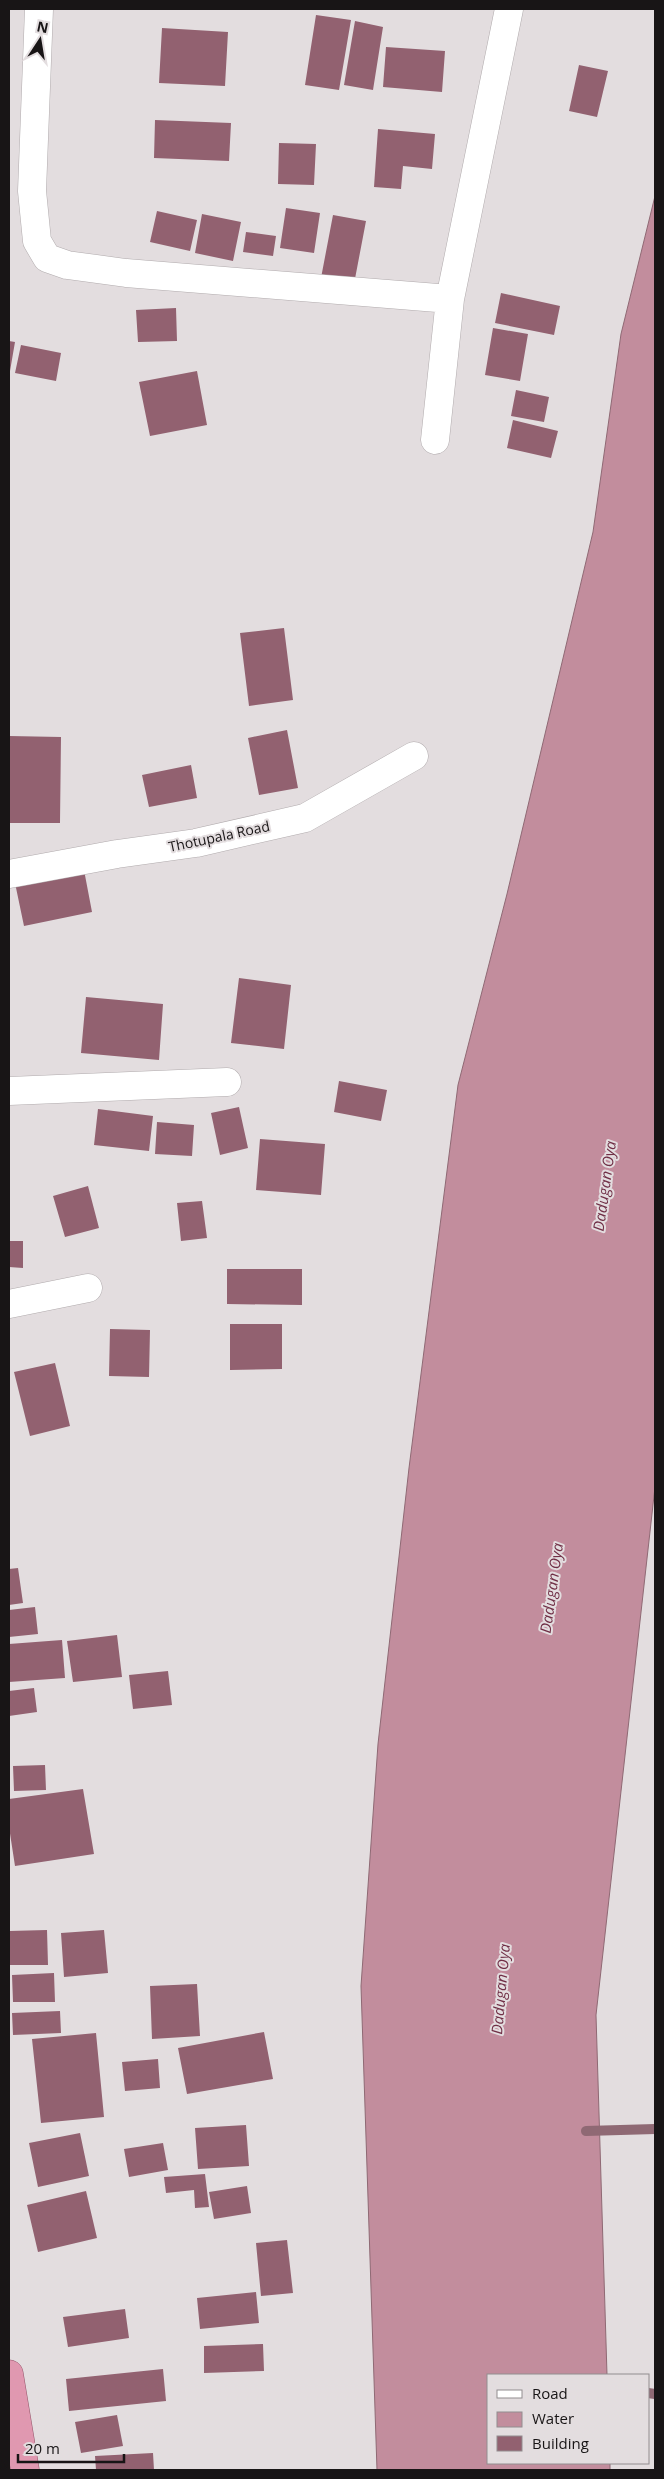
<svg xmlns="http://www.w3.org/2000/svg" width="664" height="2479" viewBox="0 0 664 2479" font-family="'Open Sans',sans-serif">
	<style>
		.water { fill: #c28d9d; stroke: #8f6974 }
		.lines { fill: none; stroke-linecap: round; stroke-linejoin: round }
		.stream { stroke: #8f6974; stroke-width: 10 }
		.building { fill: #926170 }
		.minor-casing { stroke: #b1abad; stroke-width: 29 }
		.trunk-casing { stroke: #95596d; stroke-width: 29 }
		.minor { stroke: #fff; stroke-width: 28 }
		.trunk { stroke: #e098b0; stroke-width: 28 }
		.labels { text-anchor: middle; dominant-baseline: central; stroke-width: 4; stroke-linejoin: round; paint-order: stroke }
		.street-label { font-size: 14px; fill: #181516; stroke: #e3dddf }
		.water-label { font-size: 15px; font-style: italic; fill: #702f46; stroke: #e3dddf }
	</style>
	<rect width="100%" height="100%" fill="#e3dddf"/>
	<path class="water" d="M655 196V1487L596 2015 607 2375H488V2463H610V2470H377L361 1986 378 1744 409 1468 458 1085 507 894 593 532 621 334Z"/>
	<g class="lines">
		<path class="stream" d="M586 2131 655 2129
			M648 2393 655 2394"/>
	</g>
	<path class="building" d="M316 15 351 20 339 90 305 85Z
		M355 21 383 27 373 90 344 85Z
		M162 28 228 32 225 86 159 83Z
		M386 47 445 51 442 92 383 87Z
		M579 65 608 71 597 117 569 111Z
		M155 120 231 123 229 161 154 158Z
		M378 129 435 134 432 169 403 166 401 189 374 187Z
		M279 143 316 144 314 185 278 184Z
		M286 208 320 213 314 253 280 248Z
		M157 211 197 220 190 251 150 242Z
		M202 214 241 222 233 261 195 253Z
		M333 215 366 221 354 284 321 278Z
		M246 232 276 236 273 256 243 252Z
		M501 293 560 306 554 335 495 323Z
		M176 308 177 341 138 342 136 310Z
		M493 328 528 334 520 381 485 375Z
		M9 341 15 342 10 371H9Z
		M21 345 61 353 56 381 15 373Z
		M197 371 207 425 150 436 139 382Z
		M516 390 549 397 544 422 511 416Z
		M513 420 558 431 551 458 507 448Z
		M284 628 293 700 249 706 240 633Z
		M287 730 298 788 259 795 248 738Z
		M9 736 61 737 60 823H9Z
		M191 765 197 798 149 807 142 775Z
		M84 870 92 912 24 926 15 883Z
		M239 978 291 985 284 1049 231 1043Z
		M86 997 163 1004 159 1060 81 1053Z
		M339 1081 387 1090 381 1121 334 1112Z
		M239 1107 248 1148 220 1155 211 1113Z
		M98 1109 153 1116 149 1151 94 1145Z
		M157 1122 194 1125 192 1156 155 1154Z
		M260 1139 325 1144 321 1195 256 1190Z
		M88 1186 99 1228 65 1237 53 1196Z
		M202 1201 207 1238 181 1241 177 1203Z
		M9 1241H23V1268L9 1267Z
		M227 1269H302V1305L227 1304Z
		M230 1324H282V1369L230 1370Z
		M110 1329 150 1330 149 1377 109 1376Z
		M55 1363 70 1426 30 1436 14 1372Z
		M18 1568 23 1603 9 1605V1569Z
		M35 1607 38 1634 9 1637V1610Z
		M117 1635 122 1677 73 1682 67 1641Z
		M62 1640 65 1678 9 1682V1644Z
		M168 1671 172 1705 133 1709 129 1675Z
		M34 1688 37 1712 9 1716V1691Z
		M45 1765 46 1790 14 1791 13 1766Z
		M83 1789 94 1854 15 1866 9 1827V1799Z
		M47 1930 48 1965H9V1931Z
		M104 1930 108 1973 64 1977 61 1933Z
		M54 1973 55 2002H13L12 1975Z
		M197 1984 200 2036 152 2039 150 1986Z
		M60 2011 61 2033 13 2035 12 2013Z
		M264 2032 273 2079 187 2094 178 2048Z
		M96 2033 104 2117 41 2123 32 2039Z
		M158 2059 160 2088 125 2091 122 2062Z
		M246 2125 249 2166 198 2169 195 2128Z
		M80 2133 89 2176 38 2187 29 2143Z
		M163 2143 168 2170 129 2177 124 2149Z
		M205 2174 209 2207 195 2208 194 2190 166 2193 164 2177Z
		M247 2186 251 2213 214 2219 209 2192Z
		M86 2191 97 2238 38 2252 27 2205Z
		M287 2240 293 2293 261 2296 256 2243Z
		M256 2292 259 2323 200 2329 197 2298Z
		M125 2309 129 2338 68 2347 63 2317Z
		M263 2344 264 2371 204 2373V2346Z
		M163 2369 166 2401 69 2411 66 2379Z
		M117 2415 123 2446 81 2453 75 2422Z
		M153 2453 154 2470H96L95 2456Z"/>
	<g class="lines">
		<defs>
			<path id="minor" d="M39 9 32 191 37 241 47 258 67 265 126 273 450 299 435 440
				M450 299 509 9
				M9 874 117 854 196 843 305 818 414 756
				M9 1091 227 1082
				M9 1304 88 1288"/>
			<path id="trunk" d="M9 2374 25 2470"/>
		</defs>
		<use href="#minor" class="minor-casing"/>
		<use href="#trunk" class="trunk-casing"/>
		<use href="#minor" class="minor"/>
		<use href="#trunk" class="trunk"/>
	</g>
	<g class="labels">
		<g class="street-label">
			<text transform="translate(219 836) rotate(-12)">Thotupala Road</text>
		</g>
		<g class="water-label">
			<text transform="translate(604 1186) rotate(-82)">Dadugan Oya</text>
			<text transform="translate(551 1588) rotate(-82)">Dadugan Oya</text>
			<text transform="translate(500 1989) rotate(-85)">Dadugan Oya</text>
		</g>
	</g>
	<rect width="664" height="2479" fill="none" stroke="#181516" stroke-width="20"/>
	<rect x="487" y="2374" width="162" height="90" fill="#e3dddf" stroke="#928d8f"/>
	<rect x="497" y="2390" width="25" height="8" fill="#ffffff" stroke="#928d8f"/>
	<text x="532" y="2399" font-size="15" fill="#181516">Road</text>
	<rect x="497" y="2412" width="25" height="15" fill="#c28d9d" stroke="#928d8f"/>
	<text x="532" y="2424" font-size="15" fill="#181516">Water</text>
	<rect x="497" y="2436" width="25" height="15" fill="#926170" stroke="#928d8f"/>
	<text x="532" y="2449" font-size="15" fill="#181516">Building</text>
	<g transform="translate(40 40) rotate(12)" stroke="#e3dddf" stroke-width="4" paint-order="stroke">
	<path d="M0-4L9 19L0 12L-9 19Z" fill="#181516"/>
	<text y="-8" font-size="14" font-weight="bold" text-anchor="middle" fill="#181516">N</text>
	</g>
	<path d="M18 2454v8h106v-8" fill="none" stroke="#181516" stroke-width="2.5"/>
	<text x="25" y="2454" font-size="15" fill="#181516" stroke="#e3dddf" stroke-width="4" paint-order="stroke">20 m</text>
</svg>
